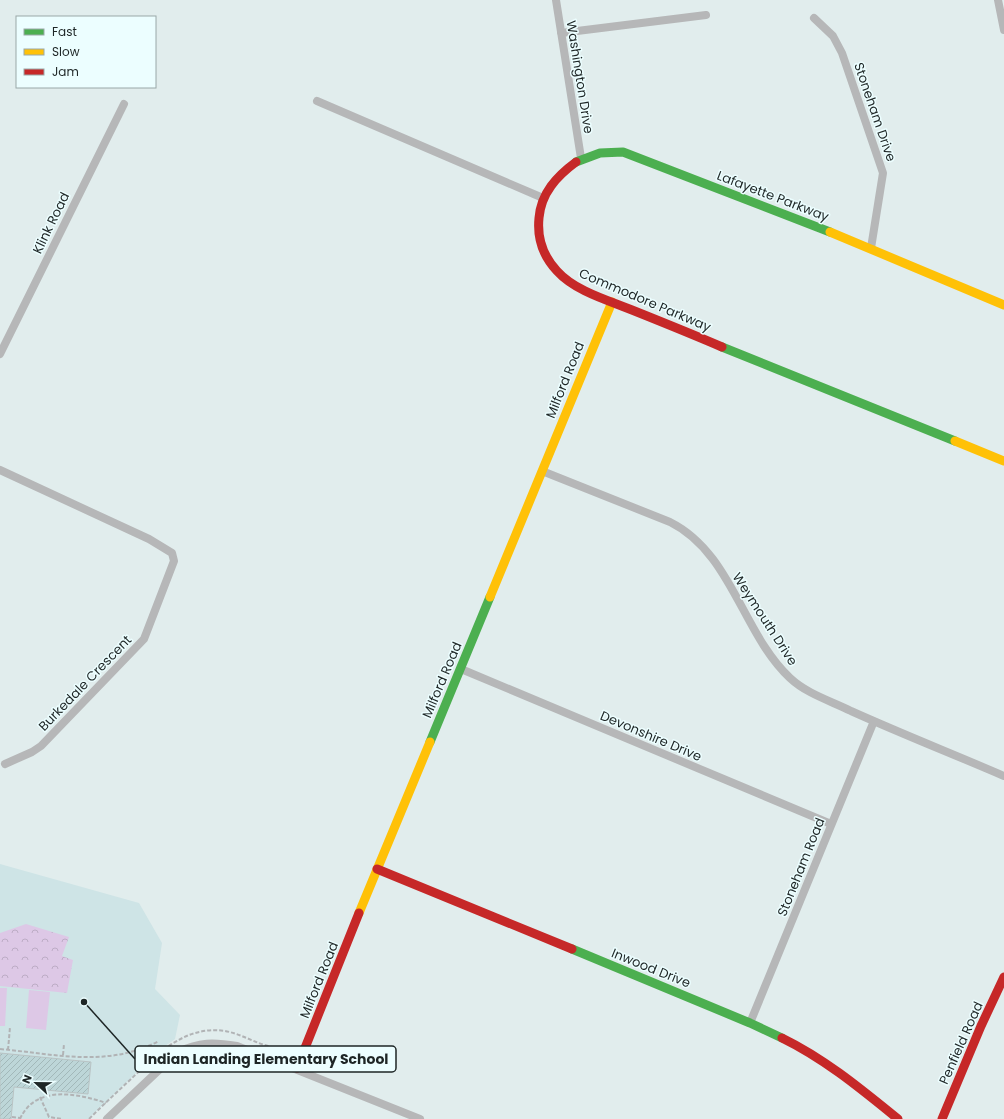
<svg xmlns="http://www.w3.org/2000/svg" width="1004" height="1119" viewBox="0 0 1004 1119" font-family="Poppins,sans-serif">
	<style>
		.built { fill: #cee4e6 }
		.park { fill: url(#park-crowns) }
		.pitch { fill: #ddc8e6 }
		.building { fill: url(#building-hatch); stroke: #b9c3c4 }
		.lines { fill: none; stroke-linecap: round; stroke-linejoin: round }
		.path { stroke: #b1b3b5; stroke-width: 2; stroke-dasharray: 4 2; stroke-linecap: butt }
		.street { stroke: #b6b7b8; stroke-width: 8 }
		.fast { stroke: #4caf50; stroke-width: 9 }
		.slow { stroke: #ffc107; stroke-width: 9 }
		.jam { stroke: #c62828; stroke-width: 9 }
		.labels { text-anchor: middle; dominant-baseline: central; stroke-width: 3; stroke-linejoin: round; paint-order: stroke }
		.street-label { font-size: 13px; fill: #1e2626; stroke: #ecfeff }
		.leader { fill: none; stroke: #1e2626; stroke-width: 1.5 }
		.callout-dot { fill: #1e2626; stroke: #ecfeff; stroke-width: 1.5 }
		.callout { fill: #ecfeff; stroke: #1e2626; stroke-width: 1.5 }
		.callout-label { font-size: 14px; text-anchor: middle; font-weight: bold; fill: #1e2626 }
	</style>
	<defs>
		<pattern id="park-crowns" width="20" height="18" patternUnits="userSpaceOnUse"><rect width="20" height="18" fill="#ddc8e6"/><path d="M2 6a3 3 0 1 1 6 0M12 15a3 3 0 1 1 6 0" fill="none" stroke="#bdacc5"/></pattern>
		<pattern id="building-hatch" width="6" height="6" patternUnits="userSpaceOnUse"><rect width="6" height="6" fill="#bdd6d8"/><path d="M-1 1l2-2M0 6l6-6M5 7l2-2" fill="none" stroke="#a2b8b9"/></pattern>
	</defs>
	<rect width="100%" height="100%" fill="#e1eded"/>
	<path class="built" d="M0 864 139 903 162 943 155 989 180 1015 175 1039 161 1049 88 1119H0Z"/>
	<path class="park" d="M26 924 69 937 62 956 73 960 67 993 0 986V933Z"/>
	<path class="pitch" d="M0 988H7L5 1026H0Z
		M29 990 50 992 46 1030 26 1028Z"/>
	<path class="building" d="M0 1053 91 1062 88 1094 14 1087 11 1119H0Z"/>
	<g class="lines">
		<path class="path" d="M0 1049C55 1054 107 1068 159 1041
			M8 1050 10 1027
			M63 1055 64 1044
			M40 1097 49 1117 62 1119
			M12 1117 20 1118
			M20 1119C35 1085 77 1093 106 1103
			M89 1119C103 1105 117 1092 131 1079 157 1054 185 1025 225 1031 247 1035 266 1051 289 1048"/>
		<path class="street" d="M556 0 581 158
			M998 0 1004 30
			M814 18 833 36 842 53 883 173 871 248
			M561 33 706 15
			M317 101 543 198
			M0 354 124 104
			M0 470 149 539 172 553 174 561 144 639 41 746 32 752 5 764
			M542 471 670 522C732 553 742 633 790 678 807 694 831 701 851 711 902 734 953 754 1004 776
			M461 669 831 824
			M750 1023 874 721
			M107 1119 178 1052C200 1042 213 1042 237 1046L420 1119"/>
		<path class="fast" d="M576 162 600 153 623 152 830 232
			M722 347 955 441
			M430 742 490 597
			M572 949 750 1023 782 1038"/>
		<path class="slow" d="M830 232 1004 305
			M955 441 1004 461
			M490 597 612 302
			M359 913 430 742"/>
		<path class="jam" d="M576 162C557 176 541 193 539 218 537 238 543 256 557 271 575 291 607 300 632 310 662 322 692 334 722 347
			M377 869 572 949
			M782 1038C825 1059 861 1089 898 1119
			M297 1068 359 913
			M942 1119 981 1026 1004 977"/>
	</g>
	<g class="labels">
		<g class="street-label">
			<text transform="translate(580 77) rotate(81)">Washington Drive</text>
			<text transform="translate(875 112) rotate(71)">Stoneham Drive</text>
			<text transform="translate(773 196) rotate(21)">Lafayette Parkway</text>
			<text transform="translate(51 223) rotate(-64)">Klink Road</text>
			<text transform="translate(645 300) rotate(23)">Commodore Parkway</text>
			<text transform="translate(565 380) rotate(-68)">Milford Road</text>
			<text transform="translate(765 619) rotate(57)">Weymouth Drive</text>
			<text transform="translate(442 680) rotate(-67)">Milford Road</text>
			<text transform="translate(85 683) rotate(-46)">Burkedale Crescent</text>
			<text transform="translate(651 736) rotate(23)">Devonshire Drive</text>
			<text transform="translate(801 867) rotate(-68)">Stoneham Road</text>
			<text transform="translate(651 968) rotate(22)">Inwood Drive</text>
			<text transform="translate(319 980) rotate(-68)">Milford Road</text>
			<text transform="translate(961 1043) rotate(-66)">Penfield Road</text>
		</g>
	</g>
	<path class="leader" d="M84 1002L135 1059"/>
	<circle class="callout-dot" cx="84" cy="1002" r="4"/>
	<rect class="callout" x="135" y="1046" width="261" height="26" rx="4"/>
	<g class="callout-label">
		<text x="266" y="1064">Indian Landing Elementary School</text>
	</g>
	<rect x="16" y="16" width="140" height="72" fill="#ecfeff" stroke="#9aa8a8"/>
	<rect x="24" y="29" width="20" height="6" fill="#4caf50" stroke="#9aa8a8"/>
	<text x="52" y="36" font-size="12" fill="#1e2626">Fast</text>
	<rect x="24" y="49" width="20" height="6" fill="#ffc107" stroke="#9aa8a8"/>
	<text x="52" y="56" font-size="12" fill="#1e2626">Slow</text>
	<rect x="24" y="69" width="20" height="6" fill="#c62828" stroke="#9aa8a8"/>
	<text x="52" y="76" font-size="12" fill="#1e2626">Jam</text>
	<g transform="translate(36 1083) rotate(292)" stroke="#ecfeff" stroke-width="3" paint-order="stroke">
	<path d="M0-3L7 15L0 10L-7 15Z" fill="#1e2626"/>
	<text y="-6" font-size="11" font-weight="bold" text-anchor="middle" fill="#1e2626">N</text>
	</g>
</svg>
